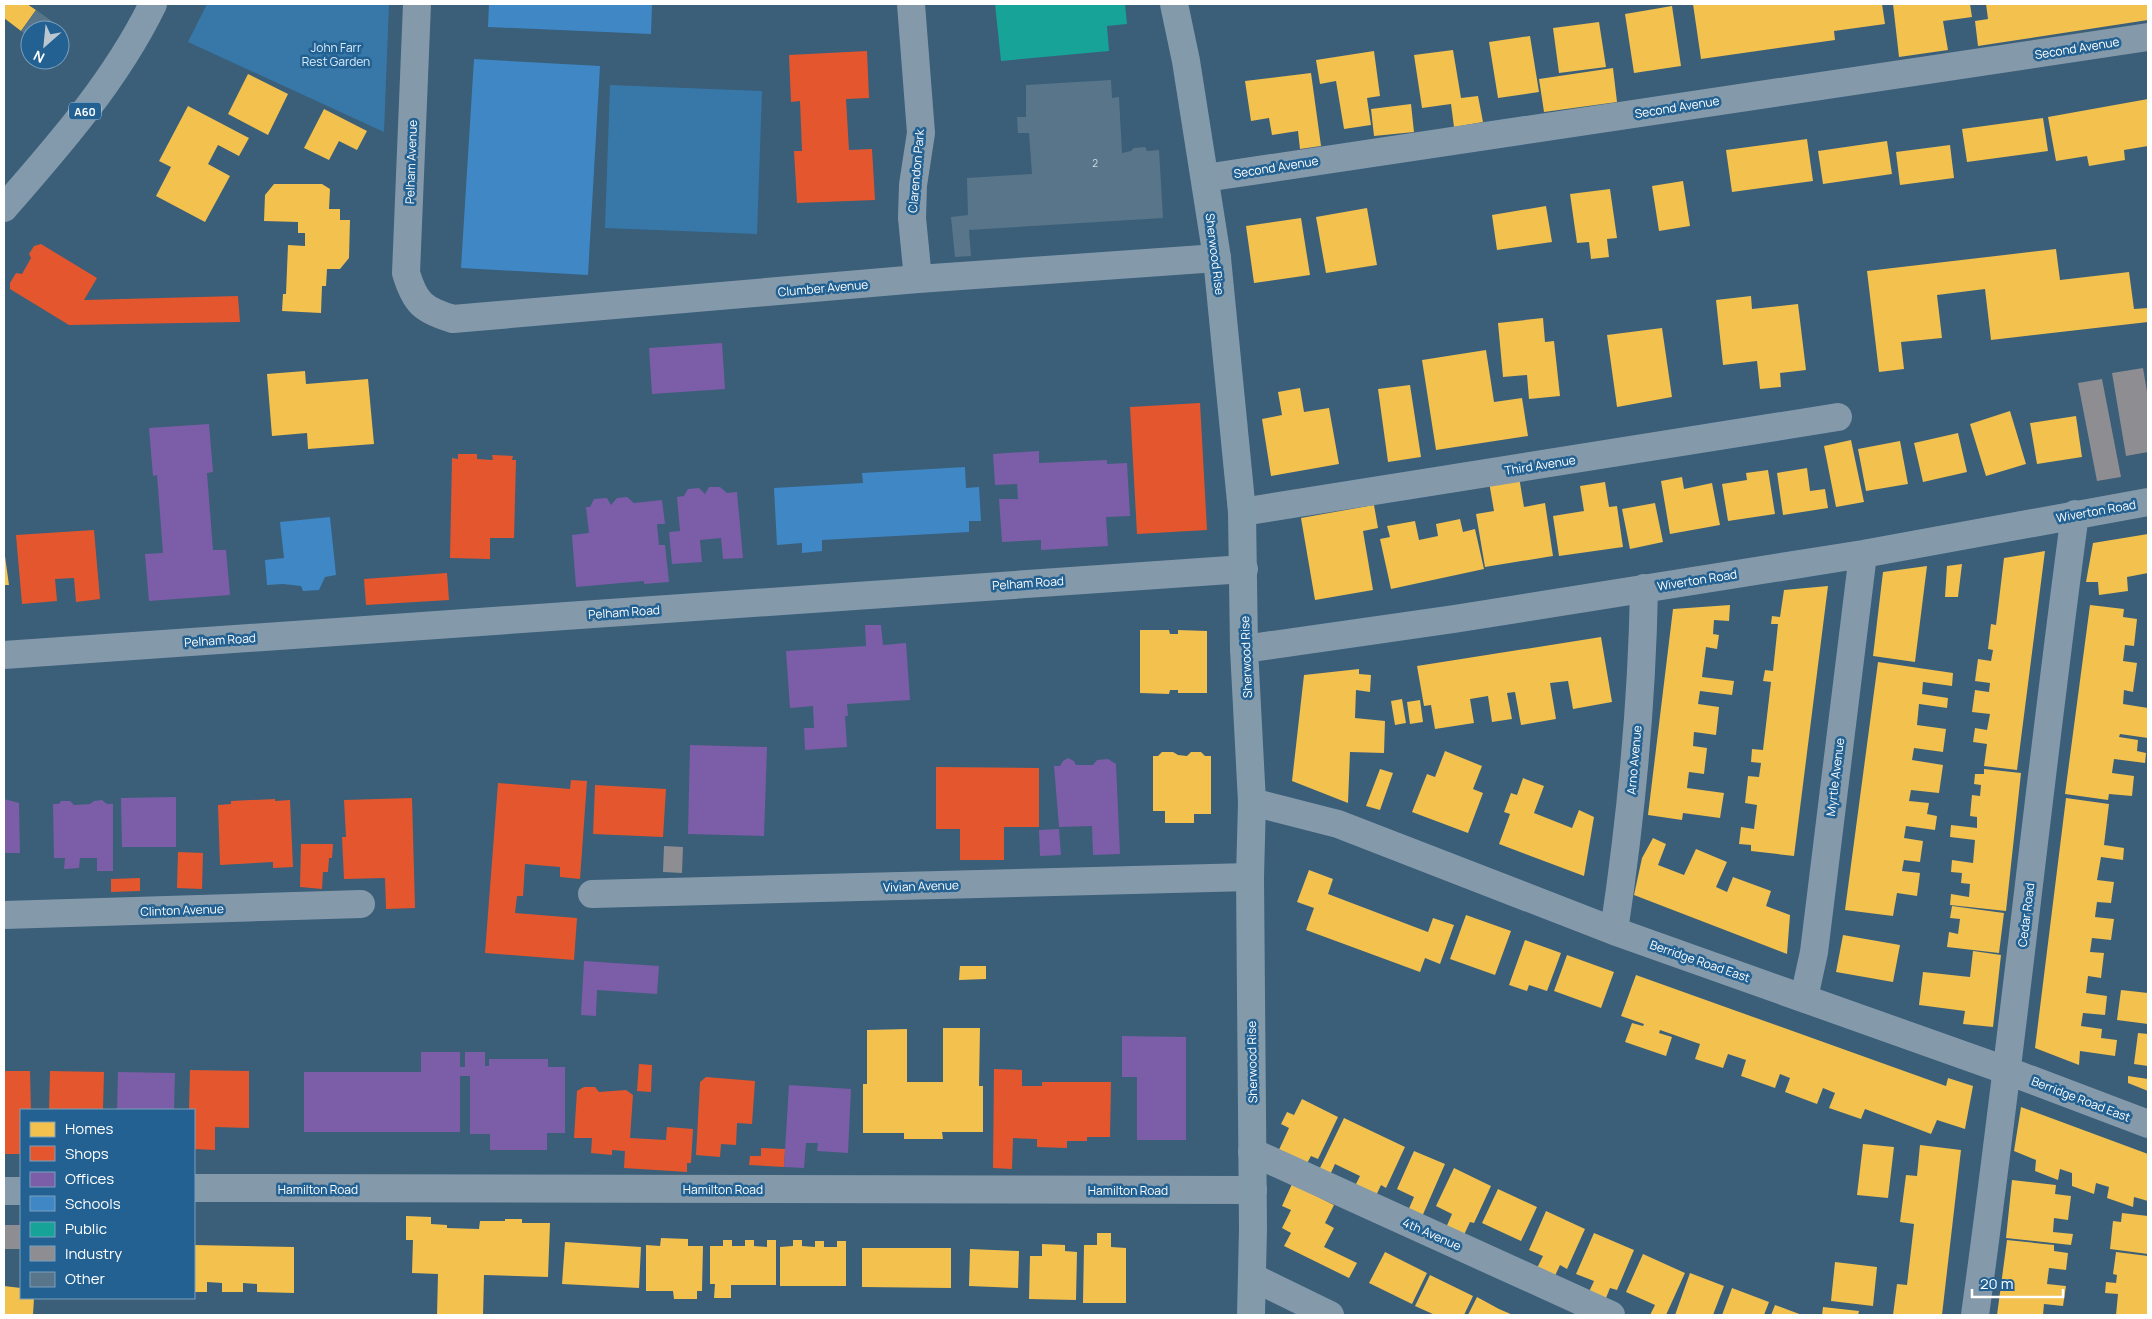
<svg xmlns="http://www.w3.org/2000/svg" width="2152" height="1319" viewBox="0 0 2152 1319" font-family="Manrope,sans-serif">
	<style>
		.green { fill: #3778a9 }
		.homes { fill: #f2c14e }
		.shops { fill: #e4572e }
		.offices { fill: #7b5ea7 }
		.schools { fill: #3f88c5 }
		.public { fill: #17a398 }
		.industry { fill: #8d8d92 }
		.building { fill: #59758a }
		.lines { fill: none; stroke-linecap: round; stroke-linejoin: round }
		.minor { stroke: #849aab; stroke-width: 28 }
		.major { stroke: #829aaa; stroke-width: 28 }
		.highway { stroke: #829aab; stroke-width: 28 }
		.labels { text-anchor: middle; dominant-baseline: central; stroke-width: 5; stroke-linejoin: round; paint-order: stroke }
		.number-label { font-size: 10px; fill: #d6dce2 }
		.shield { fill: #226192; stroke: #bdd0de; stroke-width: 1 }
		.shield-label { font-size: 11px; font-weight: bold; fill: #fff }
		.park-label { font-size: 12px; fill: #daecfa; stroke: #226192 }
		.street-label { font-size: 12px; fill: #fff; stroke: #226192 }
	</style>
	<rect width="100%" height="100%" fill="#3b5e79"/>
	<path class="green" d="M207 4H389L384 132 188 42Z
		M610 85 762 91 757 234 605 228Z"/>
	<path class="homes" d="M4 4H27L36 10 21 31 4 18Z
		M1693 4H1882L1885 24 1834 31 1835 40 1701 59Z
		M1893 4H1970L1972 17 1943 21 1948 50 1899 57Z
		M1986 4H2148V20L1978 46 1975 21 1988 19Z
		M1672 6 1681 66 1634 73 1625 14Z
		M1599 22 1606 67 1559 73 1553 28Z
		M1530 36 1539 92 1498 98 1489 42Z
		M1453 50 1461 98 1478 96 1483 122 1454 127 1451 104 1422 108 1414 55Z
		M1374 51 1380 96 1367 98 1371 125 1344 129 1336 81 1320 84 1316 60Z
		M1613 68 1617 102 1544 112 1539 79Z
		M1311 73 1321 146 1300 149 1298 131 1272 135 1269 118 1251 121 1245 81Z
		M248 74 288 94 268 135 228 114Z
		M2148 99V146L2124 150 2125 160 2089 166 2087 156 2056 161 2048 117Z
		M1411 104 1414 132 1374 136 1371 109Z
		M188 106 249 138 239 156 218 145 208 164 230 176 205 222 156 196 171 167 159 161Z
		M324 109 367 131 357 150 339 141 329 160 304 148Z
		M2043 118 2048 151 1967 162 1962 129Z
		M1807 139 1813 181 1732 192 1726 150Z
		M1887 141 1892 174 1823 184 1818 151Z
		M1950 145 1954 178 1900 185 1896 152Z
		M1683 181 1690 226 1659 231 1652 186Z
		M274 184H322L330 189 329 209H340V220H350L349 258 340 269H327L326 286H322L321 313 282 311 283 294H286L288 245 305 246V233H298V222L264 221 265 195Z
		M1610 189 1617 238 1607 239 1609 257 1591 259 1589 242 1577 243 1570 194Z
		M1546 206 1552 242 1497 250 1492 215Z
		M1367 208 1377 265 1326 273 1316 217Z
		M1301 218 1310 275 1254 283 1246 226Z
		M2056 249 2060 280 2129 272 2134 309 2148 308V322L1991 340 1985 289 1937 295 1942 338 1901 342 1904 369 1879 372 1867 271Z
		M1751 296 1752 309 1798 304 1806 370 1780 373 1781 387 1760 389 1757 361 1723 365 1716 300Z
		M1543 318 1545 342 1554 341 1560 396 1529 399 1527 375 1503 377 1498 323Z
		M1662 328 1672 397 1617 407 1607 335Z
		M1486 350 1494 402 1522 398 1528 436 1436 450 1422 360Z
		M305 371 306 384 368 379 374 444 308 449 307 433 272 436 267 374Z
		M1410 385 1421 457 1388 462 1378 389Z
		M1300 388 1304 412 1329 408 1339 464 1271 476 1262 419 1282 415 1278 392Z
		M2010 411 2026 464 1986 476 1970 424Z
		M2076 416 2082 457 2037 464 2030 423Z
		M1958 433 1967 472 1923 482 1914 443Z
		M1851 440 1864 502 1836 507 1824 446Z
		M1900 441 1908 484 1866 491 1858 449Z
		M1807 468 1810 491 1825 489 1828 508 1783 515 1777 473Z
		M1768 470 1775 514 1728 521 1722 484 1747 480 1746 473Z
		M1519 477 1524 507 1545 503 1553 556 1485 567 1476 514 1494 511 1489 482Z
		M1682 477 1684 489 1712 483 1720 525 1670 534 1661 481Z
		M1605 482 1609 507 1617 506 1623 547 1559 556 1553 516 1584 511 1580 486Z
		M1655 503 1663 542 1630 549 1622 509Z
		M1374 505 1378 528 1363 531 1373 590 1315 600 1301 518Z
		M1460 519 1463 532 1475 529 1484 569 1391 589 1380 539 1390 537 1387 526 1415 521 1419 540 1438 536 1436 524Z
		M2148 534V573L2127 577 2128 591 2099 595 2098 582H2086L2093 543Z
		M4 549 9 585H4Z
		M2045 551 2017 770 1984 766 1987 744 1973 742 1975 728 1987 730 1990 714 1972 712 1975 690 1989 692 1990 683 1975 681 1978 659 1991 661 1993 650 1988 649 1991 624 1996 625 2004 558Z
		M1962 564 1958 597H1945L1947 566Z
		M1927 566 1915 662 1873 656 1883 572Z
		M1828 586 1794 856 1751 851V845L1739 844 1741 827 1754 829 1757 805 1745 803 1748 776 1759 777 1761 763 1751 762 1752 749 1763 750 1771 682 1763 681 1765 670 1773 671 1778 624H1771L1772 616 1780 617 1784 590Z
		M1730 605 1729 621 1714 620 1713 634 1719 635 1717 649 1706 647 1702 677 1734 681 1732 695 1700 691 1698 704 1719 707 1716 735 1694 732 1693 746 1707 748 1704 774 1689 772 1687 788 1724 793 1720 818 1683 813 1682 820 1648 815 1673 609Z
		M2090 605 2124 609 2123 617 2137 619 2134 646 2125 645 2123 661 2137 663 2133 692 2124 690 2123 704 2148 708V738L2120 734 2119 737 2138 740 2137 751 2146 753 2145 763 2114 759 2112 773 2134 776 2132 796 2109 794 2108 800 2065 794Z
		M1140 630H1169L1170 634H1178V630L1207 631V693H1178V690H1170L1169 694 1140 693Z
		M1601 637 1612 702 1573 709 1568 681 1550 683 1556 719 1521 725 1515 692 1507 693 1512 719 1492 722 1488 696 1470 699 1474 723 1435 729 1431 705 1424 706 1417 666Z
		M1878 662 1953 673 1952 686 1923 682 1922 694 1948 698 1947 708 1919 704 1917 725 1946 729 1943 752 1914 748 1912 760 1943 765 1939 793 1911 790 1909 801 1929 803 1927 814 1937 816 1935 830 1906 826 1904 838 1923 841 1920 862 1904 860 1902 871 1920 873 1917 896 1897 893 1893 916 1845 910Z
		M1359 669V674L1371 675 1370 692 1356 690 1355 718 1385 721 1384 753 1350 752 1348 803 1292 781 1304 675Z
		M1402 699 1406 723 1395 725 1391 701Z
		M1420 700 1423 722 1410 724 1407 702Z
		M1445 751 1482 766 1473 789 1483 793 1468 833 1412 812 1427 774 1435 777Z
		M1162 752H1173L1178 755 1187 756 1191 752H1201L1205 756H1211V814H1194V823H1165V811H1153V756H1158Z
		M1380 769 1393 773 1380 810 1366 806Z
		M1984 769 2021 773 2006 911 1950 905 1951 894 1969 897 1970 884 1961 883 1962 873 1951 872 1952 860 1973 863 1975 840 1950 837 1951 825 1977 828V817L1970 816 1972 795 1980 796 1981 785 1974 784 1975 774H1984Z
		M1523 778 1544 786 1534 813 1572 828 1579 810 1594 817 1584 876 1499 844 1510 814 1504 812 1511 793 1517 795Z
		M2066 798 2109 804 2104 845 2124 848 2123 860 2101 857 2097 880 2114 882 2111 903 2097 902 2095 917 2114 919 2111 940 2092 938 2090 952 2104 953 2101 978 2088 976 2086 993 2107 996 2105 1015 2083 1013 2081 1026 2102 1029 2101 1038 2117 1040 2115 1056 2080 1051 2079 1065 2035 1048Z
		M1653 838 1666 844 1658 865 1684 875 1696 849 1727 862 1716 887 1727 892 1733 877 1771 891 1766 906 1790 915 1787 954 1634 895 1642 858Z
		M1309 870 1333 879 1328 894 1428 932 1433 918 1454 925 1440 964 1425 958 1420 972 1306 930 1314 908 1297 902Z
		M1952 906 2004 913 1999 953 1947 947 1949 932 1958 934 1960 919 1950 918Z
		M1466 915 1511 931 1495 975 1450 959Z
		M1843 935 1900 945 1893 982 1836 972Z
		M1525 940 1561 953 1547 991 1529 985 1527 991 1509 985Z
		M1973 951 2001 955 1993 1027 1963 1024 1965 1011 1919 1005 1923 972 1970 977Z
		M1567 955 1614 972 1601 1008 1554 991Z
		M960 966H986V979L959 980Z
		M1636 975 1946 1086 1948 1078 1973 1086 1965 1129 1937 1120 1931 1134 1865 1109 1861 1119 1829 1108 1835 1093 1823 1088 1817 1104 1785 1092 1790 1078 1780 1074 1775 1088 1741 1076 1746 1060 1728 1054 1723 1068 1695 1059 1700 1044 1660 1030 1659 1033 1672 1037 1666 1056 1625 1042 1632 1023 1643 1026 1644 1024 1621 1016Z
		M2121 990 2148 993V1024L2117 1020Z
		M943 1028H980L979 1086H983V1132H942L943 1139H904V1133H863V1084H867V1030L907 1029V1082H943Z
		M2138 1033 2148 1034V1066L2134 1064Z
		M2128 1076 2148 1079V1091L2128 1083Z
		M1302 1099 1338 1117 1318 1159 1311 1156 1305 1167 1277 1154 1289 1128 1281 1124 1287 1112 1294 1115Z
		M2021 1107 2148 1154V1201L2134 1197 2133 1207 2107 1198 2109 1187 2096 1183 2094 1194 2072 1186V1173L2060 1169 2058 1180 2035 1171 2036 1160 2014 1151Z
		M1344 1118 1405 1147 1386 1188 1381 1185 1374 1200 1353 1190 1360 1176 1335 1164 1329 1177 1318 1172Z
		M1863 1144 1894 1147 1888 1198 1857 1195Z
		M1920 1145 1961 1150 1942 1315H1893L1897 1284 1907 1285 1914 1224 1900 1222 1906 1175 1917 1176Z
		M1414 1151 1445 1164 1421 1219 1407 1213 1414 1197 1397 1189Z
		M1454 1168 1491 1186 1474 1223 1470 1222 1462 1239 1445 1230 1452 1214 1436 1206Z
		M2012 1180 2056 1185 2055 1194 2071 1196 2068 1220 2054 1218 2053 1232 2073 1234 2071 1245 2006 1238Z
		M1292 1184 1334 1205 1325 1223 1334 1228 1324 1247 1357 1263 1349 1278 1284 1246 1291 1233 1282 1228 1291 1210 1282 1206Z
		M1498 1189 1537 1207 1521 1241 1482 1223Z
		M1546 1211 1585 1229 1567 1269 1560 1265 1553 1280 1535 1272 1543 1256 1529 1250Z
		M2122 1213 2148 1216V1254L2110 1249 2113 1221 2121 1222Z
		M406 1216 431 1217V1224L447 1225V1228L479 1229 480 1221H505V1219H522V1223H550L548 1277 484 1275 483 1315H437L438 1274 412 1273 413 1240H406Z
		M1097 1233H1111V1247L1126 1248V1303H1083L1084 1245H1097Z
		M1594 1233 1634 1250 1617 1290 1610 1288 1604 1303 1587 1296 1594 1281 1576 1274Z
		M661 1238 688 1239V1246H703L702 1291H697V1299H674L673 1291H646V1245L660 1246Z
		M723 1240H732V1246H745V1240H754V1246L767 1247V1240H776V1285H731V1298H714L715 1284H710V1246H723Z
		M793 1240H802V1246L815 1247V1241H824V1247H837V1241H846V1286H780V1247L793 1246Z
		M2007 1240 2054 1245V1251L2068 1253 2066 1270 2049 1268 2047 1284 2066 1286 2063 1306 2044 1304 2043 1315H1997Z
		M565 1242 641 1247 639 1288 562 1284Z
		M1042 1244 1065 1245V1251L1077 1252 1076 1300 1029 1299 1030 1256H1042Z
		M194 1245 294 1247V1293L257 1292V1284L243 1283V1292H222V1283L207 1282V1292H194Z
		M862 1248H951V1288L862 1287Z
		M970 1249 1019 1251 1018 1288 969 1286Z
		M1385 1252 1427 1273 1412 1304 1369 1283Z
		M2116 1252 2148 1256V1315H2116L2118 1294 2105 1293 2106 1282 2116 1283 2117 1275 2113 1274Z
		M1643 1254 1685 1273 1666 1315H1650L1655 1305 1626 1292Z
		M1835 1262 1877 1267 1873 1306 1831 1301Z
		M1690 1273 1724 1286 1713 1315H1675Z
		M1430 1275 1473 1296 1464 1315H1435L1415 1306Z
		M4 1286 21 1288V1298H34L33 1315H4Z
		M1732 1288 1769 1302 1764 1315H1722Z
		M1477 1297 1499 1309 1513 1315H1468Z
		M1775 1305 1802 1315H1771Z
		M1823 1307 1859 1311 1858 1315H1822Z"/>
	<path class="shops" d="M867 51 869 98 846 99 849 150 872 149 875 200 797 203 794 151H802L800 101 791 102 789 55Z
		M41 244 97 278 84 300 238 296 240 322 69 325 10 289V283L16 273 22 274 31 258 29 254 34 246Z
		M1200 403 1207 530 1137 534 1130 407Z
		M458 454H477V459L493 460 492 455 513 456 512 460H516L514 538H490V559L450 558 452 458 458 459Z
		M94 530 100 599 76 602 74 578 55 579 57 601 22 604 16 535Z
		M447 573 449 600 366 605 364 579Z
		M936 767 1039 768V827H1004V860H960V829H936Z
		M571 780 587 781 580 879 560 877V867L525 864 523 896H517L515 913 577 918 574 960 485 953 498 783 570 789Z
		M595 785 666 789 663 837 593 834Z
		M412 798 415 908 386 909 385 878 344 879 342 837H346L344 800Z
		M275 799V801L290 800 293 867 273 868V862L220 865 218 805 231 804V801Z
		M301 844H333L332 858H329L328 872H323L322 889 300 887Z
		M178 852 203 853 202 889 177 888Z
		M140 878V891L111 892V879Z
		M639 1064 652 1065 651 1092 637 1091Z
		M994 1069 1022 1070V1086H1042V1082H1111L1110 1137H1087V1141H1067V1148L1037 1147V1139L1013 1138 1012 1169 993 1168Z
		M190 1070 249 1071V1128L215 1127V1150L194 1149V1110H189Z
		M4 1071H30L31 1110H21V1154H4Z
		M50 1071 104 1072 103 1110H49Z
		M706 1077 755 1081 752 1124 737 1123 736 1145 721 1144 720 1157 696 1155 700 1082Z
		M584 1087H595L599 1092 626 1090 633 1095 630 1138 666 1140 667 1127 693 1129 691 1163H687V1172L624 1168 625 1151 612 1150V1155L591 1153 592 1138H574L577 1091Z
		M761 1148 785 1149 784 1167 749 1165 750 1156H761Z"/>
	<path class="offices" d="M722 343 725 389 652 394 649 348Z
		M209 424 213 472 207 473 213 550H226L230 595 149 601 145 554 163 553 157 475 153 476 149 428Z
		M1039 451V463L1107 460V464L1127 463 1130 516 1106 517 1108 546 1041 550V540L1002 542 999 499H1018L1017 484 995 485 993 454Z
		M709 487H720L727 493 737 492 743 558 723 559 721 538 700 540 702 562 672 564 669 532 680 531 677 497 684 496 688 489 699 488 705 494Z
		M627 497 634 503 662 500 665 524H657L659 545H665L669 582 644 584V581L576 587 572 535 589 533 586 507H590L594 499 607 498 611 505 617 498Z
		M865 625H881L883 645 906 643 910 700 847 704 848 716H845L847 747 805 750 804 728H814L813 706 790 708 786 651 866 646Z
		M690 745 767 747 764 836 688 834Z
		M1068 758 1074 761 1076 765H1093L1097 760 1108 759 1116 764 1120 854 1093 855 1092 826 1059 827 1054 766H1060L1063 761Z
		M176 797V847H122L121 798Z
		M4 799 19 803 20 853H4Z
		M102 800 107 804H113V871H97V858H80L79 868 64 869 65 858H54L53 804H59L61 801H70L74 805 90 804 94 801Z
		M1059 829 1061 855 1040 856 1039 830Z
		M584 961 659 966 657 994 597 990 596 1016 581 1015Z
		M1122 1036 1186 1037V1140H1137V1077H1122Z
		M421 1052H460V1067H465V1052H485V1066H489V1059H548V1067H565V1133H547V1150H490V1134H470V1076H460V1132H304V1072H421Z
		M118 1072 175 1073 174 1110H117Z
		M789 1085 851 1089 848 1153 817 1151 818 1143H806L804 1168 784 1167Z"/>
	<path class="schools" d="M489 4H652L651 34 488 27Z
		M474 59 600 66 588 275 461 268Z
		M965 467 966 488 979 487 981 521H969V532L822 540V551L802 553V543L777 545 774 488 863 483 862 473Z
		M330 517 336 575 325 577 319 590 303 591 301 586 283 584 267 585 265 560 284 558 280 522Z"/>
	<path class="public" d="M995 4H1125L1127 24 1107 26 1109 51 1001 61Z"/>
	<path class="industry" d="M2143 368 2148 398V452L2126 456 2112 373Z
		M2102 379 2121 477 2097 481 2078 383Z
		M664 846 683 847 682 873 663 872Z
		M4 1225H21V1249H4Z"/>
	<path class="building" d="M36 10 66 31 60 39V30H30V37L21 31Z
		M1111 80 1112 98 1119 97 1122 153 1131 151 1134 148 1145 147 1147 151 1159 150 1163 218 969 230 971 256 955 257 951 217 968 215 967 178 1032 174 1029 133H1018L1017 117H1026V85Z"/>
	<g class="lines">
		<path class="minor" d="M417 4 406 273C415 303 423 310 453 319L918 279 1217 258
			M911 4 921 133 913 185 912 218 918 279
			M1205 178 2148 37
			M1242 512 1838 417
			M1244 649 1454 619 1863 554 2148 502
			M4 655 1244 569
			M1252 802 1338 824 1614 931 2008 1071 2148 1124
			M592 894 1250 877
			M4 915 361 904
			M1614 931C1631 818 1642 702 1644 588
			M1804 998 1814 952 1863 554
			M1252 1152 1611 1315
			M194 1188 1253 1190
			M4 1191H21
			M1252 1277 1330 1315
			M1975 1315C2012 1049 2039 781 2075 514"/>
		<path class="major" d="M1174 4 1186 61 1217 258 1242 512 1244 649 1252 802 1250 877 1253 1229 1251 1315"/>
		<path class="highway" d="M4 208C59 145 116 80 153 4"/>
	</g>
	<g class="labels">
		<g class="number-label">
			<text x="1095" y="163">2</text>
		</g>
		<rect class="shield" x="69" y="102.5" width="32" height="17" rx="4"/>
		<g class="shield-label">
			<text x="85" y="111">A60</text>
		</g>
		<g class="park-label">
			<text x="336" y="47">John Farr<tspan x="336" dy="14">Rest Garden</tspan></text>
		</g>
		<g class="street-label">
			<text transform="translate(2077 48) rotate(-9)">Second Avenue</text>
			<text transform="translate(1677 107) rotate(-9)">Second Avenue</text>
			<text transform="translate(411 162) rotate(-88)">Pelham Avenue</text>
			<text transform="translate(1276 167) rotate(-9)">Second Avenue</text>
			<text transform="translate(916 171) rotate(-85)">Clarendon Park</text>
			<text transform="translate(1215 254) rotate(83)">Sherwood Rise</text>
			<text transform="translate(823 288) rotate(-5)">Clumber Avenue</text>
			<text transform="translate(1540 465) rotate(-9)">Third Avenue</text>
			<text transform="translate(2096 511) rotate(-10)">Wiverton Road</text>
			<text transform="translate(1697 580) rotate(-9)">Wiverton Road</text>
			<text transform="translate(1028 583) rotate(-4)">Pelham Road</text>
			<text transform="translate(624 612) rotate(-4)">Pelham Road</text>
			<text transform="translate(220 640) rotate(-4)">Pelham Road</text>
			<text transform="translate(1246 657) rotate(-92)">Sherwood Rise</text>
			<text transform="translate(1634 760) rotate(-85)">Arno Avenue</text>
			<text transform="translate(1835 777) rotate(-83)">Myrtle Avenue</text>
			<text transform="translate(921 886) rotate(-2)">Vivian Avenue</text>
			<text transform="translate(182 910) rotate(-2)">Clinton Avenue</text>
			<text transform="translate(2026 915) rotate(-83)">Cedar Road</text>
			<text transform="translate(1700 961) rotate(19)">Berridge Road East</text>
			<text transform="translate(1252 1062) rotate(-91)">Sherwood Rise</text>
			<text transform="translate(2081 1099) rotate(21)">Berridge Road East</text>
			<text x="318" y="1189">Hamilton Road</text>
			<text x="723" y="1189">Hamilton Road</text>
			<text x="1128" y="1190">Hamilton Road</text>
			<text transform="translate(1432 1234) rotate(24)">4th Avenue</text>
		</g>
	</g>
	<rect width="2152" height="1319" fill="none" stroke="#ffffff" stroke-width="10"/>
	<rect x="20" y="1109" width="175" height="190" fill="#226192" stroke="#7aa0be"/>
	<rect x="30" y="1122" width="25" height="15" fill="#f2c14e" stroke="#7aa0be"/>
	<text x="65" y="1134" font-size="15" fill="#ffffff">Homes</text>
	<rect x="30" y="1146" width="25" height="15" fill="#e4572e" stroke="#7aa0be"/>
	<text x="65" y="1159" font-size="15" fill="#ffffff">Shops</text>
	<rect x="30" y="1172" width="25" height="15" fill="#7b5ea7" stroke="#7aa0be"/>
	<text x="65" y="1184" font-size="15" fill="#ffffff">Offices</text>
	<rect x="30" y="1196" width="25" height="15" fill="#3f88c5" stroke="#7aa0be"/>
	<text x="65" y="1209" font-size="15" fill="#ffffff">Schools</text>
	<rect x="30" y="1222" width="25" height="15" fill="#17a398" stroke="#7aa0be"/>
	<text x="65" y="1234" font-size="15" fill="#ffffff">Public</text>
	<rect x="30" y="1246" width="25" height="15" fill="#8d8d92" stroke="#7aa0be"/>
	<text x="65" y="1259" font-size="15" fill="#ffffff">Industry</text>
	<rect x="30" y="1272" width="25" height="15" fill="#59758a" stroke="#7aa0be"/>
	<text x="65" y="1284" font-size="15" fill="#ffffff">Other</text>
	<g transform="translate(45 45) rotate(207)"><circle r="24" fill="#226192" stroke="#7aa0be"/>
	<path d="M0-4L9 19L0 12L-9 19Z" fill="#bac7d0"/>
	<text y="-8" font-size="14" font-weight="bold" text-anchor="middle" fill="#ffffff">N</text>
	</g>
	<path d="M1972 1289v8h91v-8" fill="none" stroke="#ffffff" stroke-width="2.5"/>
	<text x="1980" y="1289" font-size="15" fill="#ffffff" stroke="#226192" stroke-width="4" paint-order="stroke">20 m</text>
</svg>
